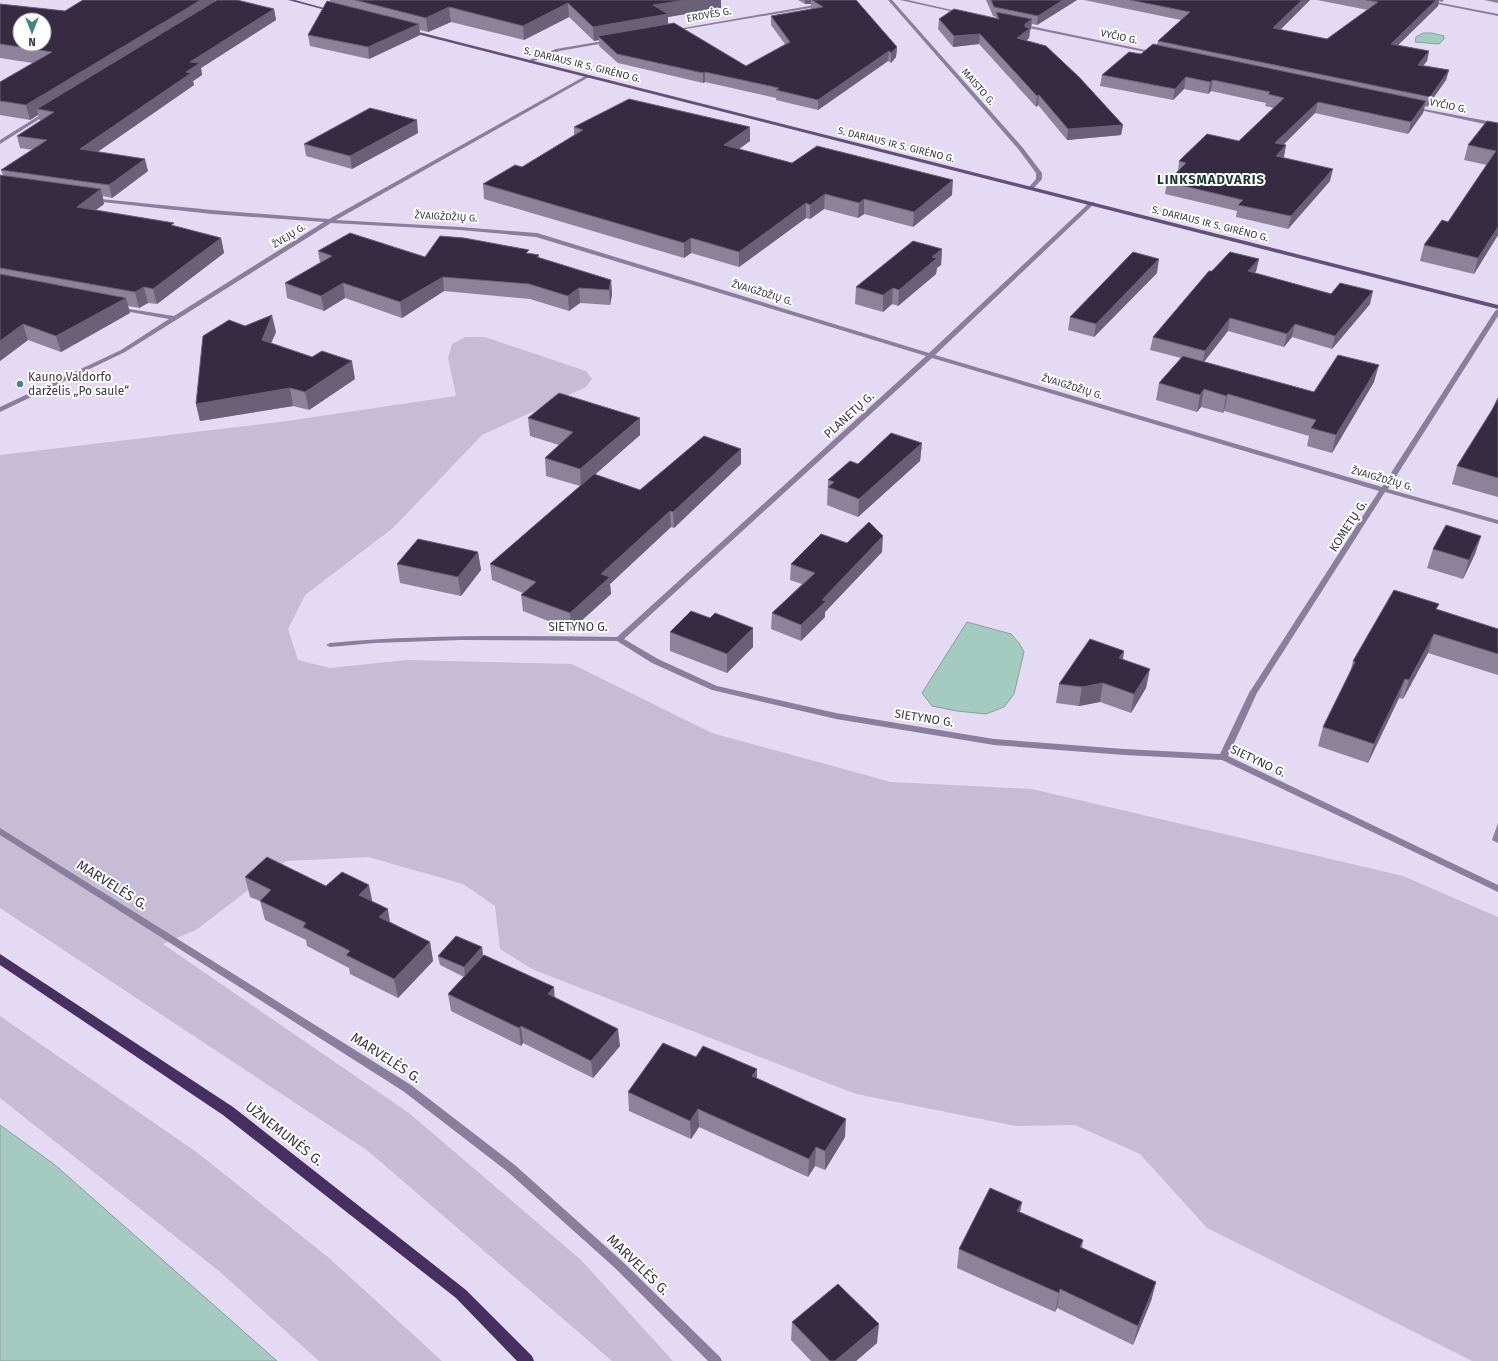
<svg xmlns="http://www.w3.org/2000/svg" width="1498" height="1361" viewBox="0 0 1498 1361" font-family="'Fira Sans',sans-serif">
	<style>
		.green { fill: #c6bcd5 }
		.water { fill: #a5cbc1; stroke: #869f9b }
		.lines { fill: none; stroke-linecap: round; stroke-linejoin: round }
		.street { fill: #8b7e9c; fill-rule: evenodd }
		.secondary { fill: #63507a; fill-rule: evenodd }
		.primary { fill: #472f61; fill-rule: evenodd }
		.wall { fill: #8e829a }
		.shaded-wall { fill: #6a6077 }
		.building { fill: #362b42; stroke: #6a6077; fill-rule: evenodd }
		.poi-dot { fill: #44877a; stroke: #fff; stroke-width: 1.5 }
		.labels { text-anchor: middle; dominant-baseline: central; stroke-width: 4; stroke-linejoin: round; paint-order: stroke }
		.far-street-label { font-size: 10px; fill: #3c3842; stroke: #fff }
		.poi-label { font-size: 12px; fill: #3c3842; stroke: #fff; text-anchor: start }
		.street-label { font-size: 12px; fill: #3c3842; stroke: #fff }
		.far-district-label { font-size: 13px; font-weight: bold; letter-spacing: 1px; fill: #173731; stroke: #fff }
		.near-street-label { font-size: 14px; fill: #3c3842; stroke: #fff }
	</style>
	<rect width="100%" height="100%" fill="#e5daf3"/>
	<path class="green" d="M465 337H485L586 371 592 379 586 387 482 435 393 528 305 595 288 629 298 660 330 668 406 660 572 664 712 733 891 782 1032 789 1403 876 1498 917V1361H1472L1207 1228 1140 1154 1075 1125 1016 1126 856 1094 534 970 500 949 495 906 463 884 368 857 286 861 196 930 163 944 409 1113 581 1260 673 1361H612L368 1151 0 908V455L287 421 456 396 448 358 452 344Z
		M0 1016 199 1154 329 1258 442 1361H319L219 1271 0 1098Z"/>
	<path class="water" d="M1423 33H1432L1444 36V39L1439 44 1415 42 1416 37Z
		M967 622 1011 634 1019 643 1024 652 1014 694 1004 707 986 714 957 711 932 706 922 693Z
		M0 1125 55 1165 277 1361H0Z"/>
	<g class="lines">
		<path class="street" d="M888 0H892L1023 148 1042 173V179L1033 189 1028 188 1036 179V173L1019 150Z
			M900 0H908L965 13 963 14Z
			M1417 0H1426L1498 14V16Z
			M820 4H822V6L674 31 672 30Z
			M1021 24 1155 52 1157 53 1155 54 1019 26V24Z
			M609 40 611 41V42L559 51 531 62 527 61 556 49Z
			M587 75H589V77L336 220 460 227 537 233 929 353 1090 202H1094V204L935 355 1382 487 1495 311 1498 309V316L1388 489 1498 520V524L1385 492 1257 693 1228 756 1498 885V892L1222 760 1124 755 994 745 836 719 712 690 652 663 617 641 461 640 375 643 330 647 326 645 330 643C426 634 521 636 617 637L926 356 536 237 460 230 331 223 125 352 0 412V407L121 350 169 319 119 310 117 309V307L174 316 324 222 212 214 93 201 91 200V198L212 210 329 219ZM932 358 1379 491 1249 693 1220 754 1124 749 994 739 836 713 717 686 658 659 624 639Z
			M1413 107 1498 123V127L1415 109 1413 108Z
			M45 112 49 113 0 144V140Z
			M0 828 411 1085 516 1166 623 1262 720 1357 722 1361H708L615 1268 508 1172 403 1091 0 835Z"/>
		<path class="secondary" d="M288 0H295L335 11 333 12Z
			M411 30 1498 305V309L409 32V30Z"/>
		<path class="primary" d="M0 954 233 1107 466 1290 532 1356 534 1361H517L456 1298 223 1115 0 965Z"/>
	</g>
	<path class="wall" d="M83 0H215V1L274 9 276 20 201 68 202 75 193 81 194 85 97 152 148 171 112 198 103 196 104 204 96 210 175 226 221 238 224 253 157 304 148 303 139 308 128 306 130 313 61 352 28 340 0 361V175H3L1 170 33 150 20 148 17 136 40 121 38 115 30 120 0 115V82L33 63 0 58V4L65 11Z
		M330 0H721V8L668 17V24L746 66 785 44 771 25V16L811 9 810 8 811 4H805L798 0H856L897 47 896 57 891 63 888 61 818 110 776 100V98L705 82 703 83 618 63 599 46V40L594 41 569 17 524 40 451 22 428 32 420 30V35L369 59 310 46 308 35 330 1Z
		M986 0H1077L1037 25 1032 24 1031 29 1030 30 1029 38 1026 41 1123 125 1121 135 1067 140 1038 105 1036 107 979 44 953 47 938 29 939 19 996 18V17L993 16Z
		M1084 0H1310L1280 30 1327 39 1368 10 1317 0H1444L1442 2 1439 1 1438 6 1398 45 1429 51 1427 61 1423 65 1449 70 1446 80 1427 107 1425 106 1423 113 1408 134 1315 113 1283 145H1286L1283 158 1330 181 1288 229 1236 217 1237 211 1165 194 1167 182 1178 171 1179 161 1239 141 1274 108 1265 106 1266 103 1211 91 1208 94 1184 89 1173 100 1100 86 1102 75 1141 54 1157 45 1158 41 1181 20Z
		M1484 0H1498V3Z
		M1498 123V235L1474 274 1420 261 1424 245 1448 222 1487 165 1464 160 1468 145Z
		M574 127 750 141 739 149 792 163 952 195 913 227 864 214 858 218 824 209 810 219 806 218 739 267 691 253 684 258 484 199 483 184 522 167 574 135Z
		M418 133 352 169 306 156 304 144Z
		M942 249 941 265 937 268 936 274 898 306 892 304 883 312 855 304 856 287Z
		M318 251 425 257 529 253 539 255V258L611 280 612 295 610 305 580 303 569 311 530 299 444 291 402 318 345 298 324 311 287 298 285 283 320 263Z
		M1259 259 1256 271 1255 273 1370 304 1332 349 1292 337 1284 347 1228 331 1204 362 1314 392 1374 382 1332 453 1307 446 1309 436 1224 411 1223 413 1201 407 1197 412 1156 400 1159 383 1181 358 1150 350 1153 337 1212 271Z
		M1157 273 1094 337 1068 330 1070 317Z
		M276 332 271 343 355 379 309 410 293 406 200 421 196 404Z
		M1498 398V497L1452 484 1457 466 1492 410Z
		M528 418 640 435 595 474 640 490 741 449V464L674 528 671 527 610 584 611 594 571 630 523 611 521 595 523 593 492 580 490 564 580 486 546 476 545 458 559 445 530 436Z
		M922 443 920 461 858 517 827 505 828 480 858 464Z
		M1481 536 1475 554 1463 579 1427 568 1433 549Z
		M847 543 882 552 825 612V617L801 641 771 629 772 613 802 584 790 580 791 564Z
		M478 552 481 570 461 596 400 583 397 564Z
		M1437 610 1498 629V675L1428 653 1403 699 1399 698 1368 763 1318 746 1323 727 1350 673 1353 661Z
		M753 628V647L727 673 670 651V632Z
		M1124 651 1123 660 1146 688 1131 713 1100 702 1079 706 1056 703 1059 684Z
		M1498 823V843L1492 840Z
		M245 877 326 886 373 902 390 922 430 942 433 961 398 998 350 974 349 968 307 946 306 940 265 920 260 901 250 897Z
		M482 947 483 956 555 997 620 1046 593 1078 523 1043 521 1046 451 1011 448 994 464 977 440 965 438 956Z
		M696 1057 757 1069V1079L845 1137 825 1170 815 1166 808 1177 699 1127 691 1139 629 1111 628 1092Z
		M1022 1202 1020 1212 1083 1240 1082 1248 1156 1282 1151 1301 1133 1345 1057 1308 1055 1312 957 1268 959 1249Z
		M792 1322 877 1343 856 1361H811L791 1340Z"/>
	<path class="shaded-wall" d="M201 0H215L216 6 37 109 38 115 30 120 26 105Z
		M686 0H721V8L668 17V28L598 36 599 40 594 41 593 27 653 5Z
		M805 0H811V4H805Z
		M1063 0H1077L1037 25 1038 16Z
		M1302 0H1310L1272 38 1273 28Z
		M1436 0H1439L1438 6 1389 54 1391 44Z
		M568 3 569 17 524 40 523 26Z
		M449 7 451 22 428 32 426 18Z
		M274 9 276 20 201 68 202 75 193 81 194 85 83 162 80 149 190 62Z
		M1032 19 1029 38 1016 48 1017 38 1025 24Z
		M419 24 420 35 369 59 368 47Z
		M980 34 979 44 953 47 954 36Z
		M897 47 896 57 891 63V53Z
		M889 51 888 61 818 110V100Z
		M1429 51 1427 61 1416 74 1418 65Z
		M1449 70 1446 80 1427 107 1430 97Z
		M705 72V82L703 83V73Z
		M1186 77 1184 89 1173 100 1175 89Z
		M1213 80 1211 91 1208 94 1210 82Z
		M1039 95 1038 105 1036 107 1037 96Z
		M1426 101 1423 113 1408 134 1411 122Z
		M1318 102 1315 113 1273 155 1275 143Z
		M417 120 418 133 352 169 350 156Z
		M1123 125 1121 135 1067 140 1068 129Z
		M750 127V141L724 160V145Z
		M1286 145 1284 157 1273 168 1276 156Z
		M145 159 148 171 112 198 109 185Z
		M1333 169 1330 181 1288 229 1291 216Z
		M953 180 952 195 913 227 914 212Z
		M101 189 104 204 81 221 77 207Z
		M825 194 824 209 810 219V205Z
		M864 199V214L858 218 859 203Z
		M806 203V218L739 267V252Z
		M1498 227V235L1474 274 1478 258Z
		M221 238 224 253 157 304 153 289Z
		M691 238V253L684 258V243Z
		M942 249 941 265 937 268 936 274 898 306 899 290 932 257Z
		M1159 259 1157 273 1094 337 1096 324Z
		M1259 259 1256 271 1245 284 1248 271Z
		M443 277 444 291 402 318 400 302Z
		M611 280 612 295 610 305 609 290Z
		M343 283 345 298 324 311 321 296Z
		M144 287 148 303 139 308 135 292Z
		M579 288 580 303 569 311 568 296Z
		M893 288 892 304 883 312V295Z
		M1373 291 1370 304 1332 349 1335 336Z
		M126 298 130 313 61 352 56 336Z
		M272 315 276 332 265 357 262 340Z
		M1230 318 1228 331 1202 364 1205 351Z
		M23 324 28 340 0 361V341Z
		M1295 324 1292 337 1284 347 1287 334Z
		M352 361 355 379 309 410 305 392Z
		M1379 365 1374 382 1332 453 1336 435Z
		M290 388 293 406 200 421 196 404Z
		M1204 389 1201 407 1197 412 1200 395Z
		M1228 394 1224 411 1223 413 1226 396Z
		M640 418V435L581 487 580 469Z
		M922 443 920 461 858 517 859 499Z
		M741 449V464L674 528 673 512Z
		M670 511 671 527 610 584 611 594 571 630 570 613 601 574Z
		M883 536 882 552 825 612V617L801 641V625L822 600Z
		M1481 536 1475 554 1463 579 1469 560Z
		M478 552 481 570 461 596 458 577Z
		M753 628V647L727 673V654Z
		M1434 634 1428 653 1403 699 1409 680Z
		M1124 651 1121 670 1119 658Z
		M1150 669 1146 688 1131 713 1134 694Z
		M1405 679 1399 698 1368 763 1374 744Z
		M1103 683 1100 702 1079 706 1082 687Z
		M369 885 373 905 359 895Z
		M388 909 391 929 379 917Z
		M430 942 433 961 398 998 394 979Z
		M482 947 483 957 465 977 464 967Z
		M554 987 555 1005 548 994Z
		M521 1026 523 1043 521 1046 519 1028Z
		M618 1029 620 1046 593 1078 591 1061Z
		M757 1069V1088L752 1076Z
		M698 1109 699 1127 691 1139 690 1121Z
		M846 1119 845 1137 825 1170V1151Z
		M816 1147 815 1166 808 1177 809 1159Z
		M1022 1202 1018 1221 1017 1211Z
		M1156 1282 1151 1301 1133 1345 1138 1326Z
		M1060 1289 1057 1308 1055 1312 1059 1293Z
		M879 1324 877 1343 856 1361H835Z"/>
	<path class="building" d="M83 0H201L26 105 0 101V82L52 52 0 44V4L65 11ZM20 20H44V44H20Z
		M217 0H237L274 9 190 62 200 63 186 72 191 73 80 149 145 159 109 185 1 170 47 140 17 136 54 112 37 109Z
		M355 0H686L653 5 668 14 593 27 568 3 523 26 449 7 426 18Z
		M812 0H856L897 47 891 53 889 51 818 100 776 90 779 88 705 72 703 73 617 54 598 36 674 23 746 66 790 42 771 16 823 7Z
		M991 0H1063L1038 16 994 7Z
		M1130 0H1302L1273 28 1327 39 1378 2 1366 0H1436L1391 44 1429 51 1418 65 1449 70 1430 97 1158 41 1190 12Z
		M327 1 419 24 368 47 308 35Z
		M954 9 999 19 996 12 1032 19 1025 24V27L1030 28 1017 38 1046 46 1079 77 1123 125 1068 129 1039 95 1037 96 980 34 954 36 939 19Z
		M1153 44 1426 101 1411 122 1318 102 1275 143 1286 145 1276 156 1333 169 1291 216 1238 205 1243 200 1167 182 1186 163 1179 161 1207 134 1239 141 1284 98 1268 94 1270 92 1213 80 1210 82 1186 77 1175 89 1102 75 1129 52 1141 54Z
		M629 99 750 127 724 145 792 163 817 146 953 180 914 212 864 199 859 203 825 194 810 205 806 203 739 252 691 238 684 243 483 184 515 165 522 167 583 130 574 127Z
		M370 108 417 120 350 156 304 144Z
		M1487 121 1498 123V227L1478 258 1424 245 1442 220 1448 222 1496 151 1468 145Z
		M0 175 101 189 77 207 174 223 171 225 221 238 153 289 144 287 135 292 0 268Z
		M350 233 425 257 440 236 464 238 529 250 526 253 539 255 537 257 611 280 609 290 579 288 568 296 529 284 443 277 400 302 343 283 321 296 285 283 332 256 318 251Z
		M913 241 942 249 932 257 937 258 899 290 893 288 883 295 856 287Z
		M1133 252 1159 259 1096 324 1070 317Z
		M1230 252 1259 259 1248 271 1331 294 1340 283 1373 291 1335 336 1295 324 1287 334 1230 318 1205 351 1153 337 1209 271H1212Z
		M0 274 126 298 56 336 23 324 0 341Z
		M272 315 262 340 312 357 322 351 352 361 305 392 290 388 196 404 203 336 229 320 245 326Z
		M1338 355 1379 365 1336 435 1311 428 1316 420 1228 394 1226 396 1204 389 1200 395 1159 383 1183 356 1314 392Z
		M559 393 640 418 580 469 545 458 573 432 528 418Z
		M1498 398V478L1457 466 1492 410Z
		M891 433 922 443 859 499 828 487 834 482 828 480 850 461 858 464Z
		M704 436 741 449 673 512 670 511 601 574 610 577 570 613 521 595 536 582 490 564 594 474 640 490Z
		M869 522 883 536 822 600 826 601 801 625 772 613 815 573 791 564 821 534 847 543Z
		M1446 525 1481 536 1469 560 1433 549Z
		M418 539 478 552 458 577 397 564Z
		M1394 590 1439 604 1436 609 1498 629V654L1434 634 1409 680 1405 679 1374 744 1323 727 1355 662 1353 661Z
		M691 611 710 618 715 613 753 628 727 654 670 632Z
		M1090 639 1124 651 1119 658 1150 669 1134 694 1103 683 1082 687 1059 684Z
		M267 857 326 886 342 872 369 885 359 895 388 909 379 917 430 942 394 979 346 955 350 951 303 927 306 923 260 901 271 890 245 877Z
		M456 936 482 947 464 967 438 956Z
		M484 955 554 987 548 994 618 1029 591 1061 521 1026 519 1028 448 994Z
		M663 1043 696 1057 703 1046 757 1069 752 1076 846 1119 825 1151 816 1147 809 1159 698 1109 690 1121 628 1092Z
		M990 1188 1022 1202 1017 1211 1083 1240 1080 1247 1156 1282 1138 1326 1060 1289 1059 1293 959 1249Z
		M838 1284 879 1324 835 1361H830L792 1322Z"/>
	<circle class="poi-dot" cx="20" cy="384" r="4"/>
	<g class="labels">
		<g class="far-street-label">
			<text transform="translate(709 15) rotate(-10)">ERDVĖS G.</text>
			<text transform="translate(1119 37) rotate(12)">VYČIO G.</text>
			<text transform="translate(582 65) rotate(14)">S. DARIAUS IR S. GIRĖNO G.</text>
			<text transform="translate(978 87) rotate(49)">MAISTO G.</text>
			<text transform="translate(1448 106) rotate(12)">VYČIO G.</text>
			<text transform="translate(896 145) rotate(14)">S. DARIAUS IR S. GIRĖNO G.</text>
			<text transform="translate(446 217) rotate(3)">ŽVAIGŽDŽIŲ G.</text>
			<text transform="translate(1210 224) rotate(14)">S. DARIAUS IR S. GIRĖNO G.</text>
			<text transform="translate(289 236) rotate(-32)">ŽVEJŲ G.</text>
			<text transform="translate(762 293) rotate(17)">ŽVAIGŽDŽIŲ G.</text>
			<text transform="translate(1072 387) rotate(17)">ŽVAIGŽDŽIŲ G.</text>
			<text transform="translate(1382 479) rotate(16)">ŽVAIGŽDŽIŲ G.</text>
		</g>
		<g class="poi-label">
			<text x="28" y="377">Kauno Valdorfo<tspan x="28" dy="14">darželis „Po saule“</tspan></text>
		</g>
		<g class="street-label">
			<text transform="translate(849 415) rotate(-42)">PLANETŲ G.</text>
			<text transform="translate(1348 526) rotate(-57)">KOMETŲ G.</text>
			<text x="578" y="627">SIETYNO G.</text>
			<text transform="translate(924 718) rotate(9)">SIETYNO G.</text>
			<text transform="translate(1258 761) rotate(25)">SIETYNO G.</text>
		</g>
		<g class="far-district-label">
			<text x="1211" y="179">LINKSMADVARIS</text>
		</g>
		<g class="near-street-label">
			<text transform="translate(112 885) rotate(32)">MARVELĖS G.</text>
			<text transform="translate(386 1058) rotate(33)">MARVELĖS G.</text>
			<text transform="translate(284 1134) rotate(38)">UŽNEMUNĖS G.</text>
			<text transform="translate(638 1265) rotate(44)">MARVELĖS G.</text>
		</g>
	</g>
	<g transform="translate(32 32) rotate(180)"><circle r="19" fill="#ffffff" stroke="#b1afb3"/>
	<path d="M0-3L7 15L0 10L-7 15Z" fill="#44877a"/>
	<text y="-6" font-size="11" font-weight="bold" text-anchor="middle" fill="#3c3842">N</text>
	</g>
</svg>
